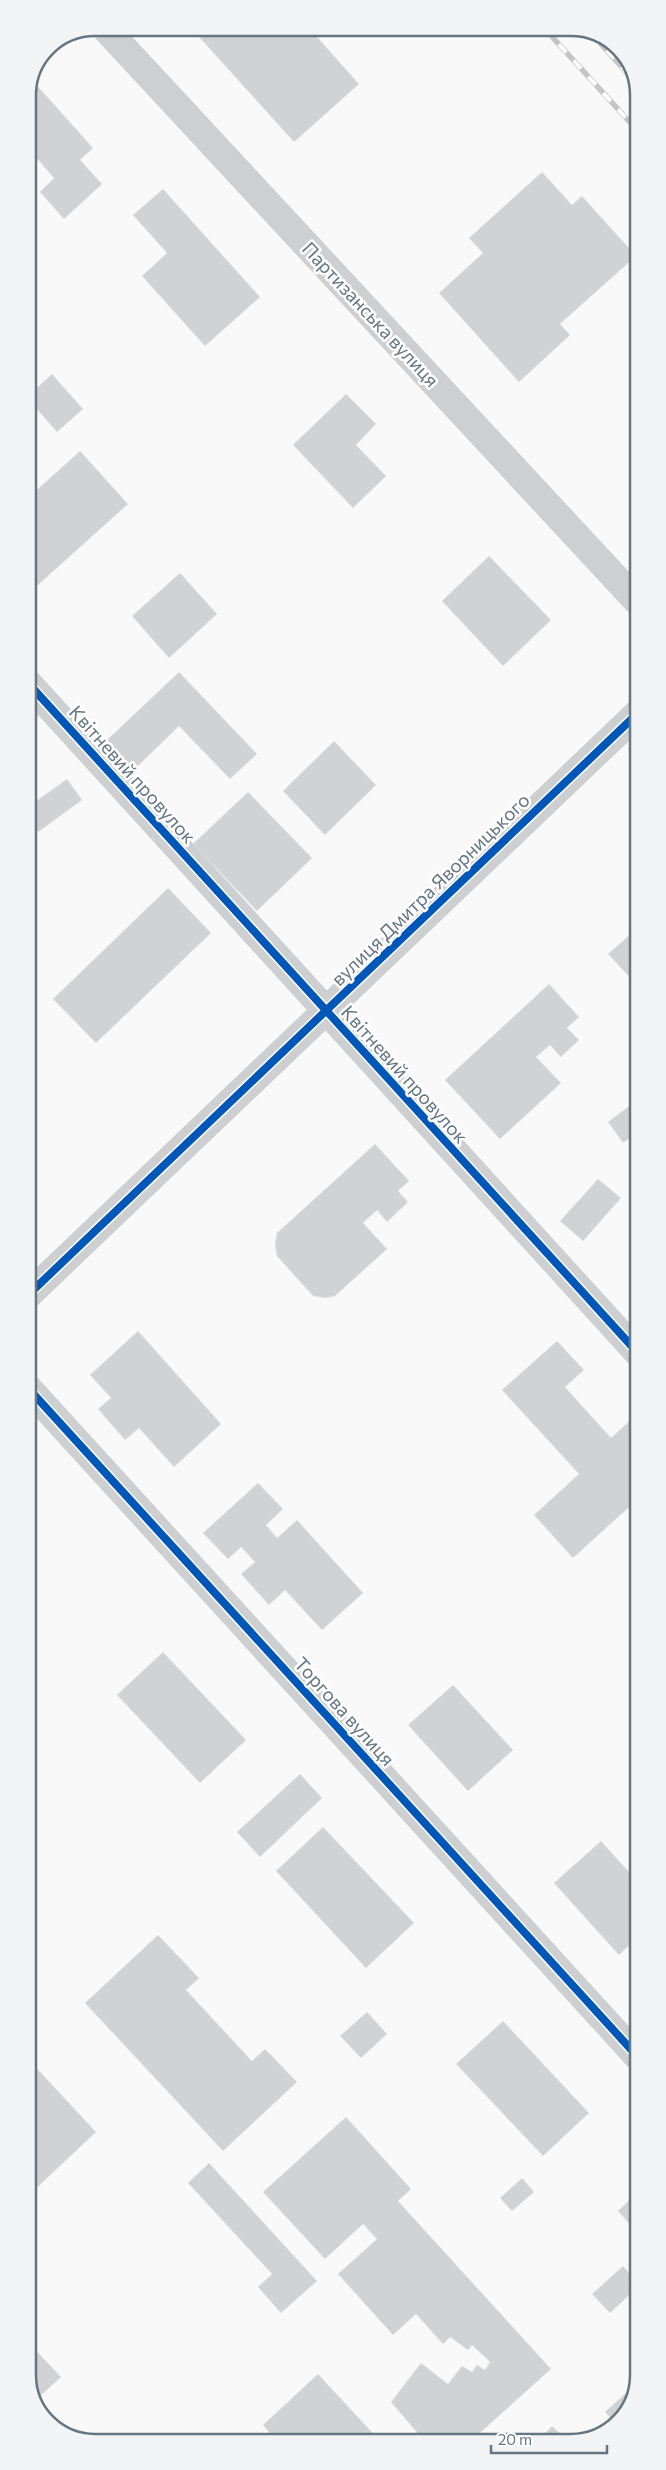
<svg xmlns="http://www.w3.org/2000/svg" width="666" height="2470" viewBox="0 0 666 2470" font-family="Commissioner,sans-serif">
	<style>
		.building { fill: #d0d2d3; stroke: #e8e8e8 }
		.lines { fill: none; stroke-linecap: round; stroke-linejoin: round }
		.minor { stroke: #cecfd0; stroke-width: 28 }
		.tertiary { stroke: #cecfd0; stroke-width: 28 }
		.rail-casing { stroke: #c3c5c6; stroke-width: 5.5 }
		.rail { stroke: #fff; stroke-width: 4; stroke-dasharray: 11; stroke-linecap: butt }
		.cycleway-casing { stroke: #fff; stroke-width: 11 }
		.cycleway { stroke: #0057b8; stroke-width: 8 }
		.labels { text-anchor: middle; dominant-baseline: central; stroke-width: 5; stroke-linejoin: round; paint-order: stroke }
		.street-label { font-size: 19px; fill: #657683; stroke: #fff }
		.rim { fill: none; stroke: #657683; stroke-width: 2.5 }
	</style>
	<rect width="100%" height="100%" fill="#f9f9f9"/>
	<path class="building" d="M191 28H309L359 84 294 142Z
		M33 81 93 148 80 160 102 184 64 219 40 192 54 178 28 148V95Z
		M542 172 572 205 582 196 636 256 560 324 570 335 519 382 439 293 483 253 469 238Z
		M163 189 260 297 205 346 142 276 167 253 133 215Z
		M52 374 83 409 57 432 28 399V396Z
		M346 394 376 424 356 445 386 476 353 508 293 445Z
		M80 451 128 504 28 594V516L30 514 28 512V498Z
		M489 556 551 620 503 666 442 601Z
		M180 573 217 614 169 658 132 616Z
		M179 672 257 754 230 779 179 726 134 770 106 741Z
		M334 741 376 785 325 835 283 791Z
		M67 779 82 800 38 832 28 818V807Z
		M248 792 312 858 257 911 193 844Z
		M168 888 211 933 96 1043 53 999Z
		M632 933 638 940V986L608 954Z
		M549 984 579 1017 567 1028 579 1040 561 1057 550 1045 536 1057 561 1083 500 1139 445 1080Z
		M632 1104 638 1111V1132L623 1143 608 1122Z
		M375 1144 409 1181 398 1191 408 1202 387 1222 377 1210 363 1223 387 1249 335 1296 326 1298 313 1296 277 1256 275 1244 277 1233Z
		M598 1179 621 1198 583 1241 560 1221Z
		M138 1331 221 1424 174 1467 139 1428 125 1440 98 1409 111 1398 90 1375Z
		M557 1341 584 1370 565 1387 611 1438 634 1417 638 1421V1499L573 1558 534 1515 579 1474 502 1390Z
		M258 1483 283 1509 266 1525 277 1538 297 1520 363 1593 322 1630 285 1590 269 1605 241 1574 255 1562 241 1547 228 1559 203 1533Z
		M163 1652 246 1740 200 1783 117 1695Z
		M453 1685 513 1750 468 1791 408 1725Z
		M300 1774 322 1798 260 1857 237 1832Z
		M323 1827 414 1923 366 1968 276 1871Z
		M601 1841 638 1882V1937L619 1955 554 1883Z
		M158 1935 199 1978 186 1990 252 2061 265 2049 297 2082 223 2151 85 2003Z
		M367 2012 387 2034 361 2058 340 2036Z
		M503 2021 589 2113 543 2156 456 2064Z
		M29 2060 96 2132 29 2195Z
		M346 2117 411 2189 398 2201 551 2369 471 2441 425 2442 391 2402 421 2363 448 2384 462 2366 472 2372 477 2365 485 2370 490 2362 472 2345 468 2350 450 2337 443 2344 416 2314 393 2335 338 2274 377 2239 363 2224 325 2259 263 2192Z
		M209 2163 317 2281 281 2313 258 2287 272 2274 188 2183Z
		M522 2178 534 2192 512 2211 500 2198Z
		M638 2192V2233L618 2211Z
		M623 2266 638 2283V2287L610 2313 592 2294Z
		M29 2343 61 2377 36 2400 29 2388Z
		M318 2374 381 2442H272L275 2439 263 2425Z
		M626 2393 630 2397 622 2419 615 2423 605 2412Z
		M552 2426 568 2441H538Z"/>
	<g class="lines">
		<path class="minor" d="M28 683 638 1353
			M28 1295 638 713
			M28 1388 638 2057"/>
		<path class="tertiary" d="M105 28 637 601"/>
		<defs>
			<path id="rail" d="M544 28 637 130
				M592 34 637 84"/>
		</defs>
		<use href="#rail" class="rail-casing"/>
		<use href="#rail" class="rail"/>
		<defs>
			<path id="cycleway" d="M28 683 638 1353
				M28 1295 638 713
				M28 1388 638 2057"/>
		</defs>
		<use href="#cycleway" class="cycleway-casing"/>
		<use href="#cycleway" class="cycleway"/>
	</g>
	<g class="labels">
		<g class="street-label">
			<text transform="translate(371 314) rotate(47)">Партизанська вулиця</text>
			<text transform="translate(133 774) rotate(48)">Квітневий провулок</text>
			<text transform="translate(430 889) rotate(-44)">вулиця Дмитра Яворницького</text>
			<text transform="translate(405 1074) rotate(48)">Квітневий провулок</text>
			<text transform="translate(345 1711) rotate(48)">Торгова вулиця</text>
		</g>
	</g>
	<path d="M0 0H666V2470H0ZM95 36H571A59 59 0 0 1 630 95V2375A59 59 0 0 1 571 2434H95A59 59 0 0 1 36 2375V95A59 59 0 0 1 95 36Z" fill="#f3f4f5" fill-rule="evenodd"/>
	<path class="rim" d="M95 36H571A59 59 0 0 1 630 95V2375A59 59 0 0 1 571 2434H95A59 59 0 0 1 36 2375V95A59 59 0 0 1 95 36Z"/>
	<path d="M491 2445v8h116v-8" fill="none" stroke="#657683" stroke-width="2.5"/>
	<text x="498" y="2445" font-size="15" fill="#657683" stroke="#ffffff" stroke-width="4" paint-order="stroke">20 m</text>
</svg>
